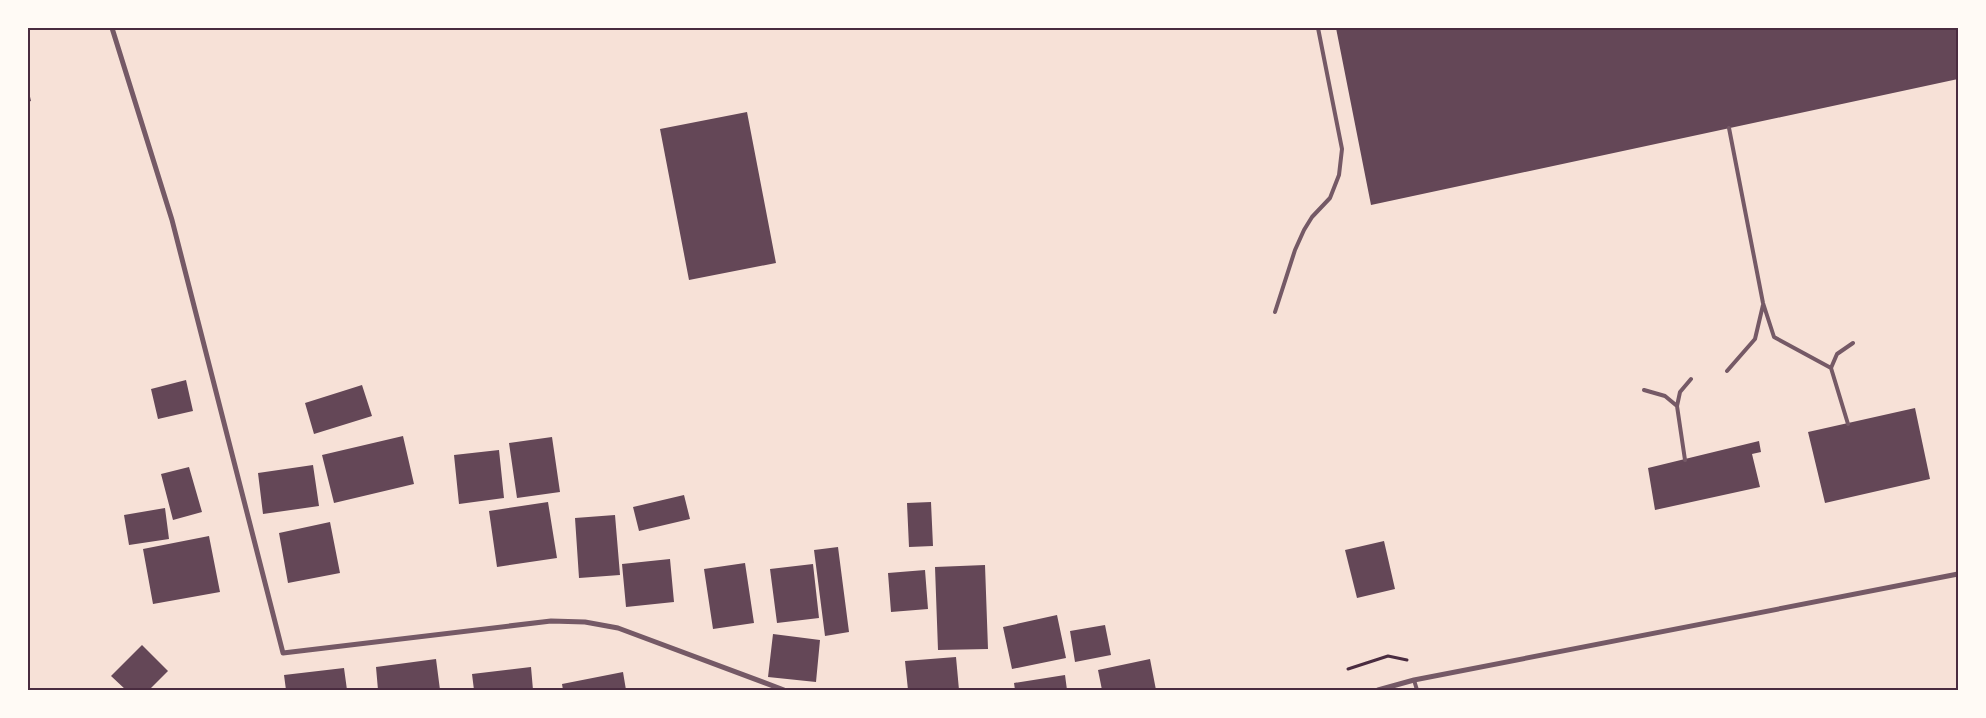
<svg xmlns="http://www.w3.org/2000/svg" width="1986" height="718" viewBox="0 0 1986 718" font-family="Rubik,sans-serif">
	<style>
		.building { fill: #644757 }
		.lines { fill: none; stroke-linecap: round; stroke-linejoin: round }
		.path { stroke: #4a2c40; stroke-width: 3 }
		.service { stroke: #755966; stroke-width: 4 }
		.minor { stroke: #755966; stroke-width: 5 }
		.neatline { fill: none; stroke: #4a2c40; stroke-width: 2 }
	</style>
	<rect width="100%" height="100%" fill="#f7e1d7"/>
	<path class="building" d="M1336 28H1958V79L1371 205Z
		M28 88 31 101 28 102Z
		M747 112 776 263 689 280 660 129Z
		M186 380 193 411 158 419 151 389Z
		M362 385 372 416 314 434 305 403Z
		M1915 408 1930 479 1825 503 1808 432Z
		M403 436 414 484 334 503 322 455Z
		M552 437 560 492 517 498 509 443Z
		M1759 441 1761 452 1752 454 1760 487 1655 510 1648 468Z
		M499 450 504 498 459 504 454 455Z
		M313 465 319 506 263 514 258 473Z
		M189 467 202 512 173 520 161 474Z
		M684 495 690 519 639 531 633 507Z
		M548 502 557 558 497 567 489 511Z
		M931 502 933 546 909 547 907 503Z
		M165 508 169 539 129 545 124 515Z
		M615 515 620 575 579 578 575 518Z
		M330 522 340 573 288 583 279 533Z
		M209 536 220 592 153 604 143 549Z
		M1384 541 1395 589 1357 598 1345 550Z
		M838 547 849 632 825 636 814 550Z
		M670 559 674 602 626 607 622 564Z
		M745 563 754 623 713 629 704 569Z
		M813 564 819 618 777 623 770 569Z
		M985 565 988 649 938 650 935 567Z
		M925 570 928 609 891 612 888 573Z
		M1057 615 1066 658 1012 669 1003 627Z
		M1105 625 1111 655 1075 662 1070 631Z
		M773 634 820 640 816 682 768 677Z
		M142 645 168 671 149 690H126L111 676Z
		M956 657 959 690H908L905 661Z
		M436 659 440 690H378L376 667Z
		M1150 659 1156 690H1102L1098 670Z
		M531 667 533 690H474L472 674Z
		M344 668 347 690H286L284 675Z
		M623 672 626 690H563L562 684Z
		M1065 675 1067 690H1015L1014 683Z"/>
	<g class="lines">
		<path class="path" d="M1348 669 1388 656 1407 660"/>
		<path class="service" d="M1729 128 1763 303 1774 337 1831 368 1848 424
			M1275 312 1295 250 1304 230 1312 217 1330 198 1339 175 1342 149 1318 28
			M1831 368 1837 354 1853 343
			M1727 371 1755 339 1763 305
			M1644 390 1665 396 1677 406 1685 460
			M1677 406 1680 392 1691 379
			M1414 680 1417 690"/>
		<path class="minor" d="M112 28 172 220 283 653 551 621 585 622 618 628 784 690
			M1378 690 1414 680 1958 574"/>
	</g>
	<rect width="1986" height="718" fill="none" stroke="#fffaf5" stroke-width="58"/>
	<rect x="29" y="29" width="1928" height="660" class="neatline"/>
</svg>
